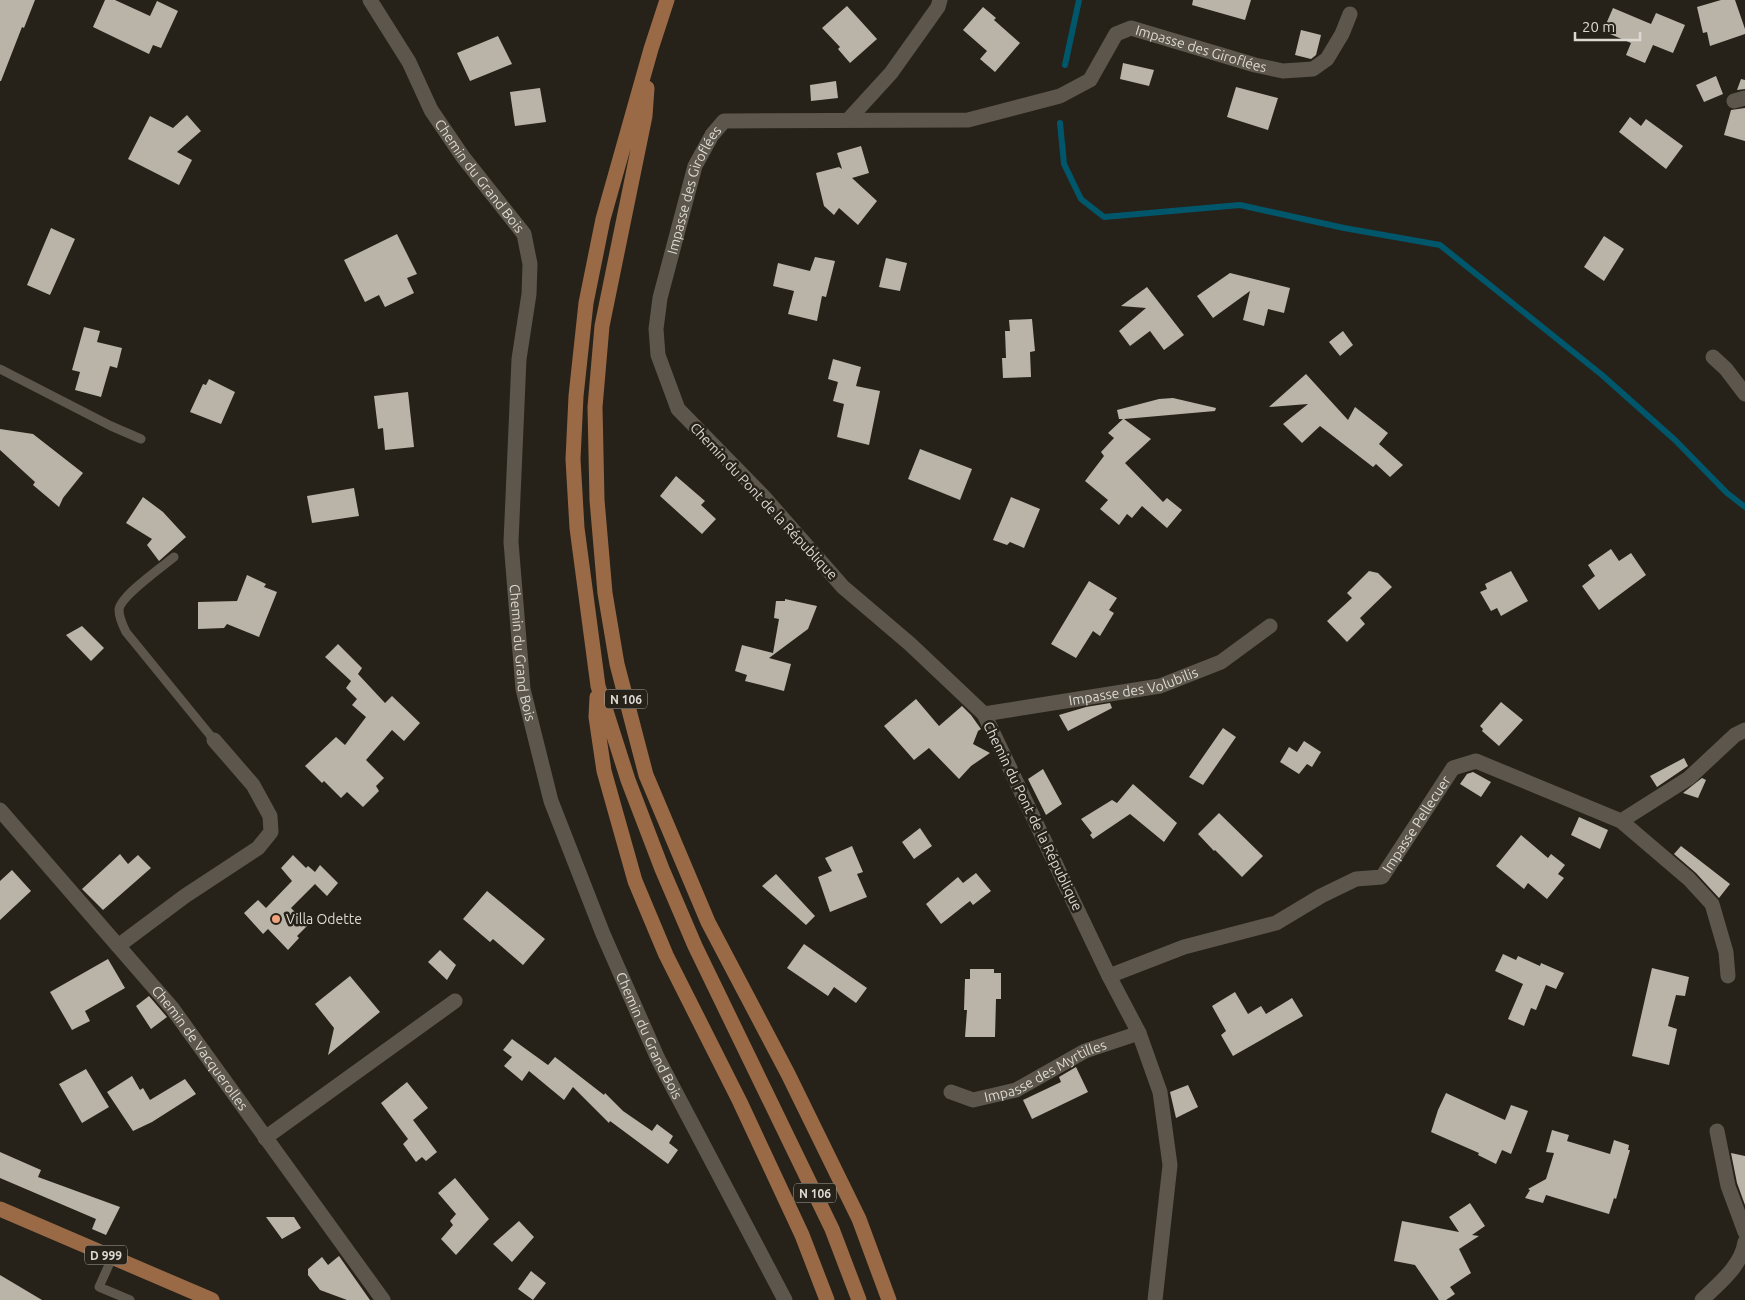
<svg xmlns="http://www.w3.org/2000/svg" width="1745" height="1300" viewBox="0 0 1745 1300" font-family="Ubuntu,sans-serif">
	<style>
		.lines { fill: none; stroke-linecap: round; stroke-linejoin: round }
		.stream { stroke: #00566a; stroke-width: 6 }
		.building { fill: #bab4a8 }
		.service { stroke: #5c564c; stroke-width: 9 }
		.minor { stroke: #5c564c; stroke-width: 15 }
		.primary { stroke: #9a6a46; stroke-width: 15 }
		.poi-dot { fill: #f1a17c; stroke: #262219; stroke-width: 2 }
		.labels { text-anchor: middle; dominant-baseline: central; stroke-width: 5; stroke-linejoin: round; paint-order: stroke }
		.shield { fill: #262219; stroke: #a5a29b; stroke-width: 1 }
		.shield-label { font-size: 12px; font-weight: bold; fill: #dcd9d3 }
		.street-label { font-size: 14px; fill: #dcd9d3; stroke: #262219 }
		.poi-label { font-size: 14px; fill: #dcd9d3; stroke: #262219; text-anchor: start }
	</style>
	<rect width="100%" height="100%" fill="#262219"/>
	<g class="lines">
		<path class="stream" d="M1065 65 1079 0
			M1060 123 1064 164 1081 199 1104 217 1240 205 1344 228 1440 245 1602 375 1675 440 1727 493 1745 507"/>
	</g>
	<path class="building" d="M0 0H35L24 28 22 27 1 81H0Z
		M105 0H115L150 16 157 1 178 11 161 48 153 45 149 54 93 27Z
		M1193 0H1251L1245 20 1192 5Z
		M1721 0H1735L1745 29V34L1710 46 1707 32 1703 33 1697 7Z
		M847 6 877 39 850 63 838 49 840 47 822 28Z
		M983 7 996 18 994 20 1020 43 995 72 980 59 987 51 963 30Z
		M1613 8 1651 24 1656 13 1685 25 1673 53 1653 45 1645 63 1626 55 1631 43 1603 31Z
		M1301 30 1321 35 1316 55 1311 59 1295 55Z
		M498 36 512 64 470 81 457 53Z
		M1123 63 1154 70 1149 86 1120 79Z
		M1716 76 1723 94 1704 102 1696 85Z
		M1741 79 1745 80V89L1737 90Z
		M836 81 838 98 811 101 810 85Z
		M1236 87 1278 98 1268 130 1227 117Z
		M540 88 546 122 515 126 510 92Z
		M1745 108V141L1724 135 1731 110Z
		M187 115 201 131 177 152 192 160 179 185 128 159 150 116 173 128Z
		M1630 117 1641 126 1646 119 1683 146 1666 169 1619 132Z
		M861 146 869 173 852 178 877 201 858 225 839 208 834 215 824 206 816 173 839 167 842 169 837 153Z
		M51 228 75 239 50 295 27 285Z
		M397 234 417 274 407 278 414 293 385 307 379 295 365 302 344 260Z
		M1604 236 1624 249 1604 281 1584 267Z
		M815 257 835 261 826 297 822 296 817 321 788 314 794 291 773 286 778 263 810 271Z
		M886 258 907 263 900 291 879 287Z
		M1230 273 1290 288 1284 313 1268 309 1264 326 1243 320 1250 291 1213 318 1197 296Z
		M1147 287 1184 335 1164 350 1150 331 1130 346 1119 331 1146 308 1121 306Z
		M1032 319 1035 351 1030 352 1031 377 1003 378 1002 358H1006L1005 331H1010L1009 320Z
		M84 327 100 331 97 342 122 348 117 368 110 366 101 397 75 390 80 372 72 370Z
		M1343 331 1353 345 1340 356 1329 342Z
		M833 359 861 367 856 386 880 391 869 445 837 437 844 404 833 401 838 382 828 379Z
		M1306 374 1348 420 1355 407 1388 433 1379 444 1403 465 1390 477 1376 464 1373 467 1320 426 1302 443 1283 424 1308 404 1269 407Z
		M209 379 235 392 221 424 190 412 203 384 206 385Z
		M408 392 414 447 385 450 383 428 378 429 374 396Z
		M1173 398 1216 408 1215 411 1124 419 1151 439 1125 463 1163 502 1167 498 1182 510 1167 528 1142 506 1132 518 1127 514 1119 525 1100 509 1108 500 1085 481 1104 456 1101 452 1114 438 1108 433 1123 419H1119L1117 410 1159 399Z
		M0 429 33 434 83 473 63 498 59 507 33 485 35 482 0 450Z
		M920 449 972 469 960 500 908 479Z
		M676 476 705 501 701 505 716 519 702 534 660 496Z
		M354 488 359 516 312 523 307 496Z
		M143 497 163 512 186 537 159 561 147 545 152 539 126 523Z
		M1011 497 1040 509 1024 548 1010 542 1007 545 993 540Z
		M1611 549 1619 561 1631 553 1646 575 1599 610 1582 586 1595 576 1588 565Z
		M1369 571 1378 573 1392 587 1360 618 1365 624 1347 642 1327 621 1352 598 1347 593Z
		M1511 571 1528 601 1501 616 1497 608 1491 611 1480 592 1487 589 1485 584Z
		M247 575 266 584 264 587 277 592 259 637 227 624 224 628 198 629V602L237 601Z
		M1089 581 1117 598 1109 610 1114 613 1100 636 1093 631 1076 658 1051 644Z
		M785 599 817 606 808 629 769 658 791 664 784 691 745 681 747 675 735 671 742 645 773 653 779 619 774 618 776 601H785Z
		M82 626 104 648 91 661 66 635Z
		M338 644 362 668 358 674 385 703 392 696 420 723 404 741 392 730 366 760 384 778 376 786 379 791 363 807 347 792 341 798 324 781 322 783 305 766 336 737 345 745 366 717 352 705 357 699 346 688 351 681 325 657Z
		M916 699 939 726 962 706 971 715 981 729 978 731 973 744 990 753 971 766 959 779 929 748 914 760 884 726Z
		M1501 702 1523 720 1499 746 1482 731 1483 729 1480 726Z
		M1110 703 1112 708 1068 731 1059 715 1086 707Z
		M1223 728 1236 737 1203 785 1189 777Z
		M1304 741 1321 752 1312 767 1307 764 1299 774 1280 762 1289 747 1297 752Z
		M1684 758 1688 766 1657 787 1650 776Z
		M1043 769 1062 804 1046 815 1028 779Z
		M1473 772 1491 782 1481 797 1460 784 1467 774Z
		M1702 778 1706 780 1698 798 1683 793Z
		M1133 784 1177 823 1164 842 1130 814 1093 839 1090 835 1092 833 1081 819 1112 800 1117 803Z
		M1219 813 1263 856 1242 877 1215 850 1214 851 1198 834Z
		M1579 817 1608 830 1600 849 1571 835Z
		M920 828 932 846 914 859 902 842Z
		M1521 835 1548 858 1551 854 1565 865 1558 874 1564 878 1547 899 1528 883 1524 889 1496 866Z
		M852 846 863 872 857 874 867 897 830 912 818 877 832 871 825 858Z
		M1681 846 1730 884 1719 898 1696 873 1674 854Z
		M120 854 128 864 138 855 151 868 103 910 82 889Z
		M293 855 306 868 308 866 315 872 320 865 338 883 327 896 315 884 291 908 308 925 297 936 299 938 288 950 268 929 263 934 244 913 258 900 266 908 292 881 281 868Z
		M12 870 31 891 0 920V881Z
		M976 873 991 891 973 905 970 901 941 924 926 904 958 877 963 883Z
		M776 874 815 916 806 925 762 886Z
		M487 891 545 939 523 965 493 939 490 942 463 919Z
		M804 944 867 988 856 1003 834 987 828 996 787 968Z
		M440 950 456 965 447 980 428 962Z
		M1503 954 1516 960 1518 956 1540 966 1541 963 1564 973 1556 989 1546 985 1536 1010 1531 1008 1524 1026 1508 1019 1523 984 1495 971Z
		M108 959 125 988 85 1011 90 1021 72 1030 50 992Z
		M1652 968 1689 977 1685 996 1676 995 1668 1026 1677 1029 1669 1065 1632 1056Z
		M970 969H994V973H1001V999H996L995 1037H965L967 1010H964L965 979H970Z
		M350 976 380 1012 328 1055 334 1028 315 1004Z
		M1235 992 1248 1014 1261 1006 1266 1014 1292 998 1303 1016 1233 1056 1221 1035 1226 1031 1212 1006Z
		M149 996 167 1017 151 1029 136 1006Z
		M512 1039 548 1065 555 1057 604 1095 605 1093 623 1111 652 1131 657 1124 673 1136 669 1143 678 1150 668 1164 610 1121 609 1123 573 1087 564 1100 529 1071 522 1081 504 1066 512 1057 503 1050Z
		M1076 1067 1088 1092 1032 1119 1023 1100 1061 1082 1059 1077Z
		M86 1069 109 1107 82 1123 59 1084Z
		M132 1076 140 1090 143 1088 150 1100 185 1079 196 1094 152 1122 133 1131 107 1092Z
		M407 1082 428 1108 413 1120 437 1152 426 1161 422 1157 416 1162 403 1144 408 1139 381 1103Z
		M1188 1085 1198 1107 1176 1118 1170 1092Z
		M1446 1093 1505 1120 1511 1105 1528 1111 1511 1154 1502 1150 1496 1164 1478 1155 1479 1153 1431 1132 1438 1110Z
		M1552 1130 1569 1135 1567 1141 1610 1154 1614 1140 1629 1145 1628 1150H1630L1616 1199 1614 1198 1609 1214 1546 1195 1543 1203 1525 1198 1530 1190 1528 1189 1546 1179 1554 1153 1546 1152Z
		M0 1152 41 1170 38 1177 120 1207 106 1235 92 1229 96 1219 0 1178Z
		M1731 1153 1745 1156V1205L1737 1183Z
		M455 1178 489 1219 456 1255 441 1239 453 1225 450 1221 456 1214 438 1193Z
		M1470 1203 1485 1226 1472 1235 1479 1236 1459 1249 1471 1273 1450 1287 1455 1294 1446 1300H1439L1415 1265 1394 1261 1402 1221 1459 1232 1449 1217Z
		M266 1217H294L301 1228 282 1239Z
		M519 1221 534 1237 512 1262 493 1244Z
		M339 1256 370 1300H347L320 1290 308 1275V1269L322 1257 328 1265Z
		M531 1271 546 1283 533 1300 518 1289Z
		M0 1275 42 1300H0Z"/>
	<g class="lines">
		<path class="service" d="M0 369 111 426 141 439
			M174 557C162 567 119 597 119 610 119 618 123 626 126 632L214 740
			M112 1258 99 1287 130 1300"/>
		<g class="minor">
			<path id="s1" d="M370 0 409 62 431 110 463 157 524 234 530 264 529 294 519 359 511 542 523 689 551 801 603 934 658 1059 785 1300"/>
			<path d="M1734 101 1745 98"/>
			<path d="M848 120 891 73 938 7 940 0"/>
			<path d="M1713 357 1726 369 1745 394"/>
			<path id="s2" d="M984 714 1160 686 1221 662 1270 626"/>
			<path id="s3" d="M0 810 172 1008 383 1300"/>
			<path d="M1621 821 1689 778 1735 735 1745 730"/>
			<path d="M118 946 185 896 258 848 271 832 270 816 253 785 214 740"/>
			<path id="s4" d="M1109 976 1184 947 1276 923 1321 896 1356 879 1382 877 1453 768 1476 761 1621 821 1689 879 1712 904 1726 952 1728 976"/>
			<path id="s5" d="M951 1092 973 1100 1016 1090 1085 1051 1139 1033"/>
			<path d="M1717 1131 1728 1186 1745 1232"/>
			<path d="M265 1138 455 1001"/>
			<path id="s6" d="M1155 1300 1170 1165 1160 1092 1139 1033 1109 976 984 714 910 644 843 587 763 496 678 409 658 355 656 329 660 298 695 166 712 135 724 121 968 120 1060 96 1090 80 1116 34 1131 28 1255 65 1283 71 1313 69 1327 59 1342 34 1350 14"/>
			<path d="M1702 1300C1719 1283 1741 1267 1745 1242"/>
		</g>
		<path class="primary" d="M667 0 651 49 603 219 586 303 576 396 573 459 577 528 598 686 628 780 662 869 695 946 832 1229 859 1300
			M647 88 645 116 602 326 595 407 597 500 605 593 617 664 646 775 708 922 788 1074 859 1219 889 1300
			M597 697 596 717 604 771 635 881 666 955 740 1102 802 1235 827 1300
			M0 1209 212 1300"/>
	</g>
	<circle class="poi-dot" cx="276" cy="919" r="5"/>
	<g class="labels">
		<g class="shield">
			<rect x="605" y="689.5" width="42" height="19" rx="4"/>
			<rect x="794" y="1183.5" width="42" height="19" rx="4"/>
			<rect x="85" y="1245.5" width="42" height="19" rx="4"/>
		</g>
		<g class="shield-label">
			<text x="626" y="699">N 106</text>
			<text x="815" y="1193">N 106</text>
			<text x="106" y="1255">D 999</text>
		</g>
		<g class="street-label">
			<text stroke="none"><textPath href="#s6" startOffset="1880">Impasse des Giroflées</textPath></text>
			<text stroke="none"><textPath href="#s1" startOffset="208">Chemin du Grand Bois</textPath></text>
			<text stroke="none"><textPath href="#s6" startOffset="1288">Impasse des Giroflées</textPath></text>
			<text transform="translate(764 501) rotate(47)">Chemin du Pont de la République</text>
			<text stroke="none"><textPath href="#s1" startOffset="702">Chemin du Grand Bois</textPath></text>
			<text stroke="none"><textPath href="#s2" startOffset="152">Impasse des Volubilis</textPath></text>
			<text transform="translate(1033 816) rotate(64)">Chemin du Pont de la République</text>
			<text stroke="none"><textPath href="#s4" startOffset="356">Impasse Pellecuer</textPath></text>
			<text stroke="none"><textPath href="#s1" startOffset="1108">Chemin du Grand Bois</textPath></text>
			<text stroke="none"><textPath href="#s3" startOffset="311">Chemin de Vacquerolles</textPath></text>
			<text stroke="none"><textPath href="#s5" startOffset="102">Impasse des Myrtilles</textPath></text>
		</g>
		<g class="poi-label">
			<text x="286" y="919">Villa Odette</text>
		</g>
	</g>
	<path d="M1575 32v8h65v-8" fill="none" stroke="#dcd9d3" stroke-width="2.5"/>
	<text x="1582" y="32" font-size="15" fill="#dcd9d3" stroke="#262219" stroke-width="4" paint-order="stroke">20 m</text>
</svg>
